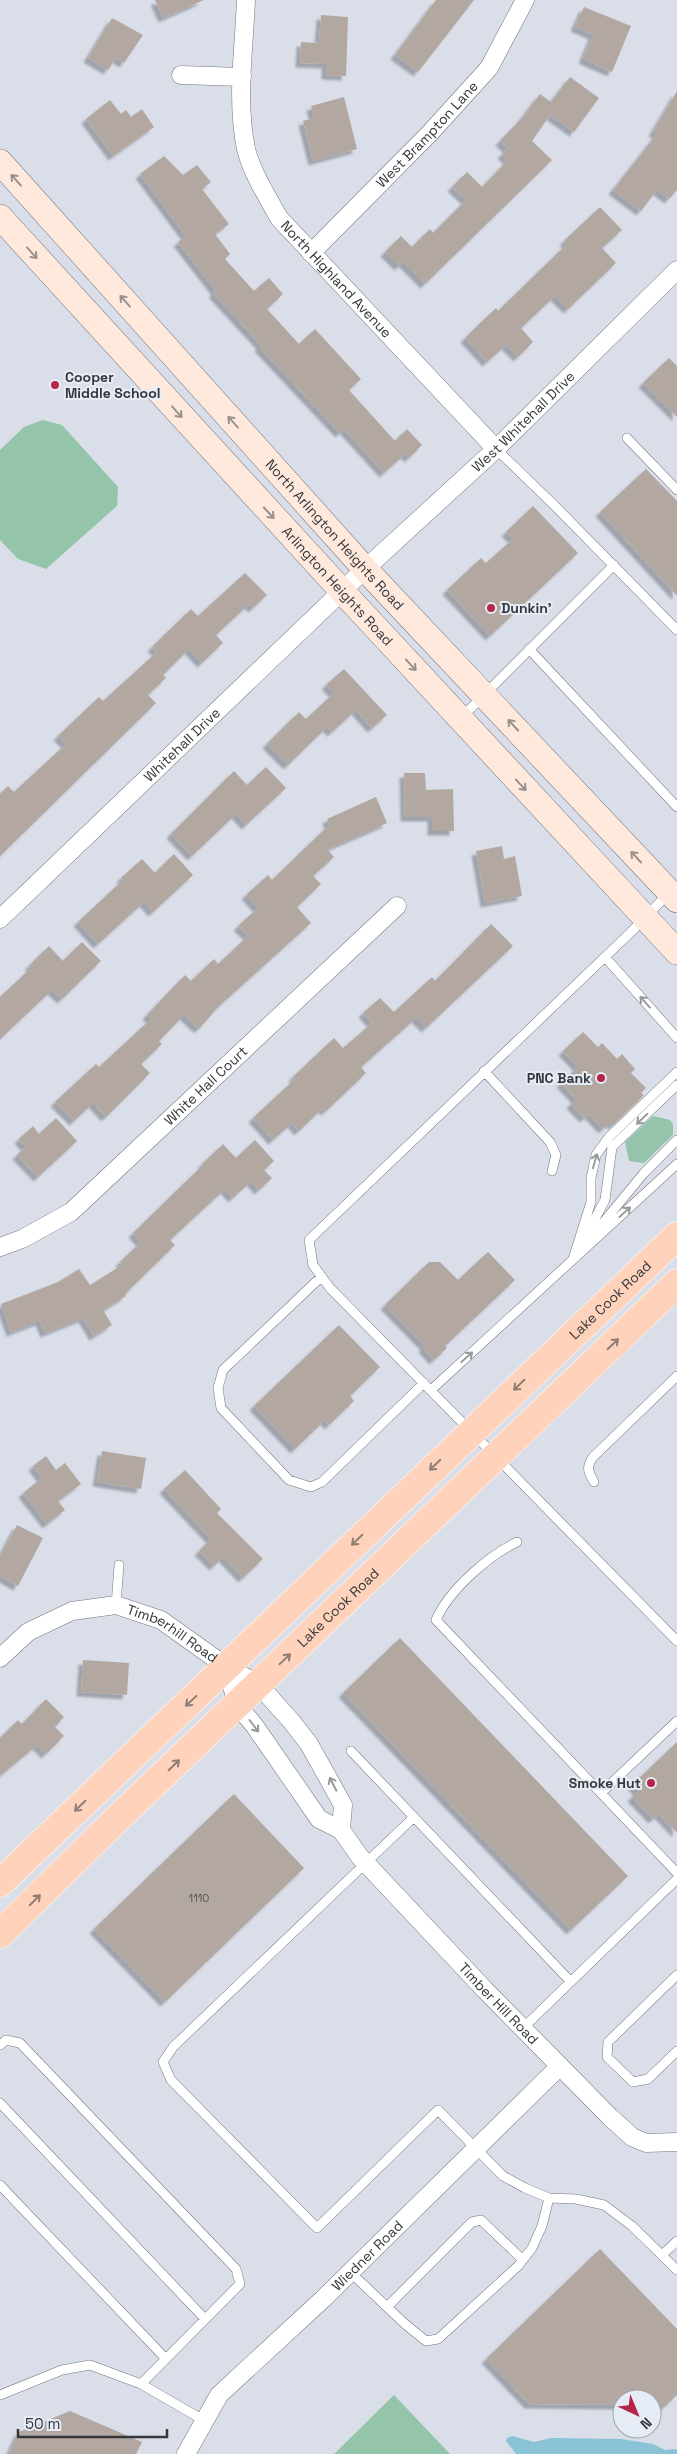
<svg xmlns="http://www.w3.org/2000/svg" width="677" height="2454" viewBox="0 0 677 2454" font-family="'Space Grotesk',sans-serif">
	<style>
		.green { fill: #94c5aa }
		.water { fill: #8ac2d6 }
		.building { fill: #b3a8a1; filter: url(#shadow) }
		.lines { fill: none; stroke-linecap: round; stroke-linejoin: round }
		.lane-casing { stroke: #727781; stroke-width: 10 }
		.street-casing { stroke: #727781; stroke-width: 19 }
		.secondary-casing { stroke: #727781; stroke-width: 26 }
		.primary-casing { stroke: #fff; stroke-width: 29 }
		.lane { stroke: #fff; stroke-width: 9 }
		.street { stroke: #fff; stroke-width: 18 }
		.secondary { stroke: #ffe9dd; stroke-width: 25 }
		.primary { stroke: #ffd3bb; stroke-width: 28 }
		.oneway { stroke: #9a908c }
		.oneway2 { stroke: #9a9b9d }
		.oneway3 { stroke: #907d75 }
		.poi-dot { fill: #b62549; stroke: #e6ecf6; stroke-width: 2 }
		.labels { text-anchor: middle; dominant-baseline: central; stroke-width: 4; stroke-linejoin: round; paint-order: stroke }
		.number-label { font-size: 11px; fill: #545354 }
		.street-label { font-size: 14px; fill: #35373b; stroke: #e6ecf6 }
		.poi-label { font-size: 14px; font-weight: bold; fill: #35373b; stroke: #e6ecf6; text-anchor: start }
	</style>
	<defs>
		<filter id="shadow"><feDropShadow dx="-4.5" dy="4.5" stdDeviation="1" flood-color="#0004"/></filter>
	</defs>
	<rect width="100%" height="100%" fill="#d9dee9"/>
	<path class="green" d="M43 420 62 425 118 487 117 506 46 569 18 559 0 540V450L24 427Z
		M653 1116 670 1120 673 1124V1135L644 1163 629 1161 625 1142Z
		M394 2395 450 2454H334Z"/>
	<path class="water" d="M512 2436 534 2442 551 2438 621 2439 653 2444 665 2450 677 2449V2454H516L506 2441 507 2438Z"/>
	<path class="building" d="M155 0H204L163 18Z
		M436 0H474L418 72 395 55Z
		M584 7 631 26 612 72 583 59 593 35 575 27Z
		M321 15 348 17 346 76 326 75V64L300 63 301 42 319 43Z
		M112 18 143 35 124 63 116 58 108 70 88 58Z
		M570 77 599 98 574 132 550 115 532 141 552 160 425 284 403 262 399 266 385 252 401 236 412 247 430 229 433 233 466 200 452 187 467 172 482 187 508 160 502 154 508 149 500 141 522 118 540 94 551 102Z
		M677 91V190L669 199 657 190 641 211 613 190 657 134 653 132Z
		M344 97 357 149 313 161 303 121 314 118 311 106Z
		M110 100 121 114 126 110 131 117 142 109 154 127 113 156 86 119Z
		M164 156 183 175 197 165 211 182 202 189 229 224 215 234 230 254 225 259 254 291 269 278 283 294 267 309 299 344 315 329 361 379 349 390 395 441 407 429 422 445 409 458 405 454 384 473 344 429 340 433 259 347 261 345 213 293 216 291 178 242 186 236 140 174Z
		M600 207 622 230 602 248 616 263 568 309 555 296 521 328 533 342 518 357 506 345 487 362 465 338 496 308 498 311 567 244 564 241Z
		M669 358 677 366V417L643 383Z
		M646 469 677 501V596L600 512Z
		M533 506 578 553 490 636 447 590 481 558 486 563 513 539 506 532Z
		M245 573 267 595 253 608 249 604 216 635 223 643 202 663 189 649 163 675 166 678 148 695 156 703 0 856V794L8 786 14 792 66 744 58 736 99 697 103 701 157 652 152 647 191 609 198 616Z
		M344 669 387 715 372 728 356 710 332 732 327 727 288 765 267 744 299 712 306 719 334 693 326 685Z
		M266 767 286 788 246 825 236 814 192 856 171 834 234 771 247 785Z
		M404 773H425L426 790 453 789 454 831H432V817H405Z
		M376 797 387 823 327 849 334 857 313 876 321 884 297 907 311 923 218 1007 199 1029 184 1015 159 1041 162 1044 141 1064 150 1073 106 1117 93 1103 74 1121 55 1102 96 1064 99 1067 151 1019 147 1015 185 975 191 981 214 959 218 964 248 936 238 926 258 908 246 895 268 875 272 880 329 825 327 819Z
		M502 846 504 859 515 856 522 896 485 903 476 851Z
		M174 854 193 875 153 912 144 902 98 944 78 922 123 880 121 878 142 859 155 873Z
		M491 924 513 946 426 1028 416 1018 361 1067 366 1073 326 1111 323 1108 299 1131 292 1123 273 1140 253 1118 295 1079 293 1077 334 1038 343 1048 372 1023 363 1013 380 998 394 1012 432 977 435 981Z
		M82 942 101 961 62 999 52 990 0 1039V997L31 968 29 966 49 946 63 961Z
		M583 1032 598 1047 602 1043 617 1059 622 1054 635 1069 631 1073 646 1088 641 1093 644 1095 613 1125 610 1122 603 1129 589 1114 584 1118 571 1104 576 1099 561 1083 578 1067 563 1051Z
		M56 1118 77 1141 38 1177 17 1155 26 1147 19 1139 33 1126 39 1134Z
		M255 1140 274 1161 264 1170 272 1178 259 1190 251 1181 233 1198 225 1189 170 1240 175 1245 125 1294 126 1296 103 1310 112 1325 94 1336 83 1318 45 1333 40 1321 11 1332 1 1304 58 1282 79 1269 90 1285 122 1265 120 1262 141 1242 133 1233 203 1165 202 1164 223 1144 236 1158Z
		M488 1252 515 1280 445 1346 447 1348 434 1360 423 1348 425 1346 385 1305 429 1262H440L458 1280Z
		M339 1325 380 1367 350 1396 354 1401 329 1425 325 1420 295 1449 254 1406Z
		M102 1451 146 1458 141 1489 97 1482Z
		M46 1456 56 1470 65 1463 81 1484 58 1501 65 1510 47 1524 23 1493 42 1478 33 1466Z
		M185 1470 221 1509 217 1513 263 1559 243 1578 223 1557 214 1566 199 1551 211 1539 164 1489Z
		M17 1525 43 1538 18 1586 0 1576V1557Z
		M400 1638 628 1876 571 1930 343 1693Z
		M83 1660 129 1663 127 1695 81 1692Z
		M46 1699 64 1717 55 1727 64 1736 46 1754 37 1745 0 1776V1738L18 1720 22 1724Z
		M677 1742V1833L659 1814 653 1819 632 1797 638 1791 632 1785Z
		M234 1794 304 1868 165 2002 94 1929Z
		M600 2249 677 2329V2395L665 2406H652V2399H622V2405L529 2404 486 2359Z
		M70 2411 142 2442 136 2454H9L19 2432Z"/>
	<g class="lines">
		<defs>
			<path id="lane" d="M627 438 677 490
				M496 449 553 504 677 630
				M529 649 677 807
				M462 717 614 565
				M669 893 630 933 309 1240 313 1265 330 1288 677 1641
				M605 957 677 1038
				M484 1071 550 1142 556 1155 552 1171
				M592 1236 644 1173 677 1140
				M583 1241 605 1200 612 1147 677 1085
				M573 1259 591 1202V1178L596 1155 609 1137 677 1072
				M321 1277 223 1370 218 1388 221 1408 289 1480 311 1487 322 1482 424 1383
				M431 1390 677 1164
				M594 1482C588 1472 586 1467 593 1457L677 1376
				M517 1542C488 1556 449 1590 436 1620L677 1873
				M116 1605 119 1565
				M351 1751 571 1982
				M601 1793 677 1721
				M414 1817 173 2047 163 2062 171 2080 317 2228 438 2110 503 2176 525 2188 549 2198 576 2199 604 2205 632 2226 677 2270
				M677 1975 608 2042 607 2057 633 2082 648 2079 677 2051
				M523 2028 677 1879
				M0 2045 6 2040 20 2043 236 2269 240 2284 141 2384 90 2365 62 2370 0 2395
				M0 2103 205 2319
				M0 2185 166 2359
				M663 2254 677 2241
				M349 2271 405 2324 426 2341 438 2339 518 2266 532 2248 542 2226 549 2198
				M387 2307 472 2222 481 2220 523 2260
				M141 2384 205 2421"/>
			<g id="street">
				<path id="s1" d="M246 0C244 50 236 100 246 149 252 173 267 196 279 218L496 449"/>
				<path d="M181 75 242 77"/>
				<path id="s2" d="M311 253 429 134 489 68 525 0"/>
				<path id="s3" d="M0 919 365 569 496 449 677 270"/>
				<path id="s4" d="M0 1247 22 1239 71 1212 397 906"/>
				<path id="s5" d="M0 1658 28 1632 72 1611 116 1605 161 1620 227 1667 258 1684 292 1722 309 1744 343 1805 341 1830"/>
				<path id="s6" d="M227 1667 237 1705 254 1725 319 1819 341 1830 360 1857 485 1990 610 2117 632 2137 646 2143 677 2142"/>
				<path id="s7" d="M186 2454 219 2395 323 2299 560 2066"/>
			</g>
			<g id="secondary">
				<path id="s8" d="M0 162 365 569 677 900"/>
				<path id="s9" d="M0 217 342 591 677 952"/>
			</g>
			<g id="primary">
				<path id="s10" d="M0 1883 677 1236"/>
				<path id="s11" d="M0 1934 115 1821 677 1283"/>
			</g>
		</defs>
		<use href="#lane" class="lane-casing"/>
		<use href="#street" class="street-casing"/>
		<use href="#secondary" class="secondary-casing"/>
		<use href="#primary" class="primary-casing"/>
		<use href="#lane" class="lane"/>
		<use href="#street" class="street"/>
		<use href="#secondary" class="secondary"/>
		<use href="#primary" class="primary"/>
	</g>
	<defs><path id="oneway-shaft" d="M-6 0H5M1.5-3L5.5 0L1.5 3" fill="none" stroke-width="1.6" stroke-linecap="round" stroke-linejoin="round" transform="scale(1.25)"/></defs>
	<g class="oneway">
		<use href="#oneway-shaft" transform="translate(16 180) rotate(-132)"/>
		<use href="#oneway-shaft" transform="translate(32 253) rotate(48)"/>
		<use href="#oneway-shaft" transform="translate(125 301) rotate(-132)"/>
		<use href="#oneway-shaft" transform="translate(177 412) rotate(48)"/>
		<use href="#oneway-shaft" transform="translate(233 422) rotate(-132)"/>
		<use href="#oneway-shaft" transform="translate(269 513) rotate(47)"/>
		<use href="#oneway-shaft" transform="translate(411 665) rotate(47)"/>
		<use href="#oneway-shaft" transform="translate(513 725) rotate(-133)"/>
		<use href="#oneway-shaft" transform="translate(521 785) rotate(47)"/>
		<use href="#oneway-shaft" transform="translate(636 857) rotate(-133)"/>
	</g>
	<g class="oneway2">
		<use href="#oneway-shaft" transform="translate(645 1002) rotate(-132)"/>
		<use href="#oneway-shaft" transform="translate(642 1119) rotate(136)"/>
		<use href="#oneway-shaft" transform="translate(595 1161) rotate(-74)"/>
		<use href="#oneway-shaft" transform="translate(625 1212) rotate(-42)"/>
		<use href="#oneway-shaft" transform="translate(467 1357) rotate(-42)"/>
		<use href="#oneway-shaft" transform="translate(254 1726) rotate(53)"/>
		<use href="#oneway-shaft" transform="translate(333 1784) rotate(-117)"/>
	</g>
	<g class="oneway3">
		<use href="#oneway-shaft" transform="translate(613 1344) rotate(-44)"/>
		<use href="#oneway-shaft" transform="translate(519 1385) rotate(136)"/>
		<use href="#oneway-shaft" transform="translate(435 1465) rotate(136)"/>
		<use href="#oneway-shaft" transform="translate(357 1540) rotate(136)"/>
		<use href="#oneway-shaft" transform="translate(285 1659) rotate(-43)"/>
		<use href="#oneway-shaft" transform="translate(191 1701) rotate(137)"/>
		<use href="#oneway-shaft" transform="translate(174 1765) rotate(-44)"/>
		<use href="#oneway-shaft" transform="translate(80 1806) rotate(136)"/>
		<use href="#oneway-shaft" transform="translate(35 1900) rotate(-45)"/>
	</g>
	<g class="poi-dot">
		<circle cx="55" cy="385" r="5"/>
		<circle cx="491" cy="608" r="5"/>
		<circle cx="601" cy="1078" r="5"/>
		<circle cx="651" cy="1783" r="5"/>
	</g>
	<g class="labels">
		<g class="number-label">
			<text x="199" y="1898">1110</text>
		</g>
		<g class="street-label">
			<text stroke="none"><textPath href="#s2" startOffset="166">West Brampton Lane</textPath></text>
			<text stroke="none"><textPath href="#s1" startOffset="310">North Highland Avenue</textPath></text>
			<text stroke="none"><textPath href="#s3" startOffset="722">West Whitehall Drive</textPath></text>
			<text stroke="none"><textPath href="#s8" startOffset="501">North Arlington Heights Road</textPath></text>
			<text stroke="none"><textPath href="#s9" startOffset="500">Arlington Heights Road</textPath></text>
			<text stroke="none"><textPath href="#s3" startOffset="252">Whitehall Drive</textPath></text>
			<text stroke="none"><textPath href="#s4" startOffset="264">White Hall Court</textPath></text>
			<text stroke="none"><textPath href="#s10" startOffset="844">Lake Cook Road</textPath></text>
			<text stroke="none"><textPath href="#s11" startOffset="470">Lake Cook Road</textPath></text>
			<text stroke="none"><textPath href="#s5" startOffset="195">Timberhill Road</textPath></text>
			<text stroke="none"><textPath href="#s6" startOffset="439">Timber Hill Road</textPath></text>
			<text stroke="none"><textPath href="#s7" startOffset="271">Wiedner Road</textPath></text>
		</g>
		<g class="poi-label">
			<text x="65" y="377">Cooper<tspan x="65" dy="16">Middle School</tspan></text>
			<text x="501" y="608">Dunkin'</text>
			<text x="591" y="1078" text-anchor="end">PNC Bank</text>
			<text x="641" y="1783" text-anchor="end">Smoke Hut</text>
		</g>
	</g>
	<g transform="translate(637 2414) rotate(136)"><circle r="24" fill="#e6ecf6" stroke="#9fa4ab"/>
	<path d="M0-4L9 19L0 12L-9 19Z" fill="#b62549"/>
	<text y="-8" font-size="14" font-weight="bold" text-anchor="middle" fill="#35373b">N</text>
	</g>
	<path d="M18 2429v8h149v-8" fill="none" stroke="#35373b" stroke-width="2.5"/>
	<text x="25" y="2429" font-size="15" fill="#35373b" stroke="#e6ecf6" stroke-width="4" paint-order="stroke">50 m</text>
</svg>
